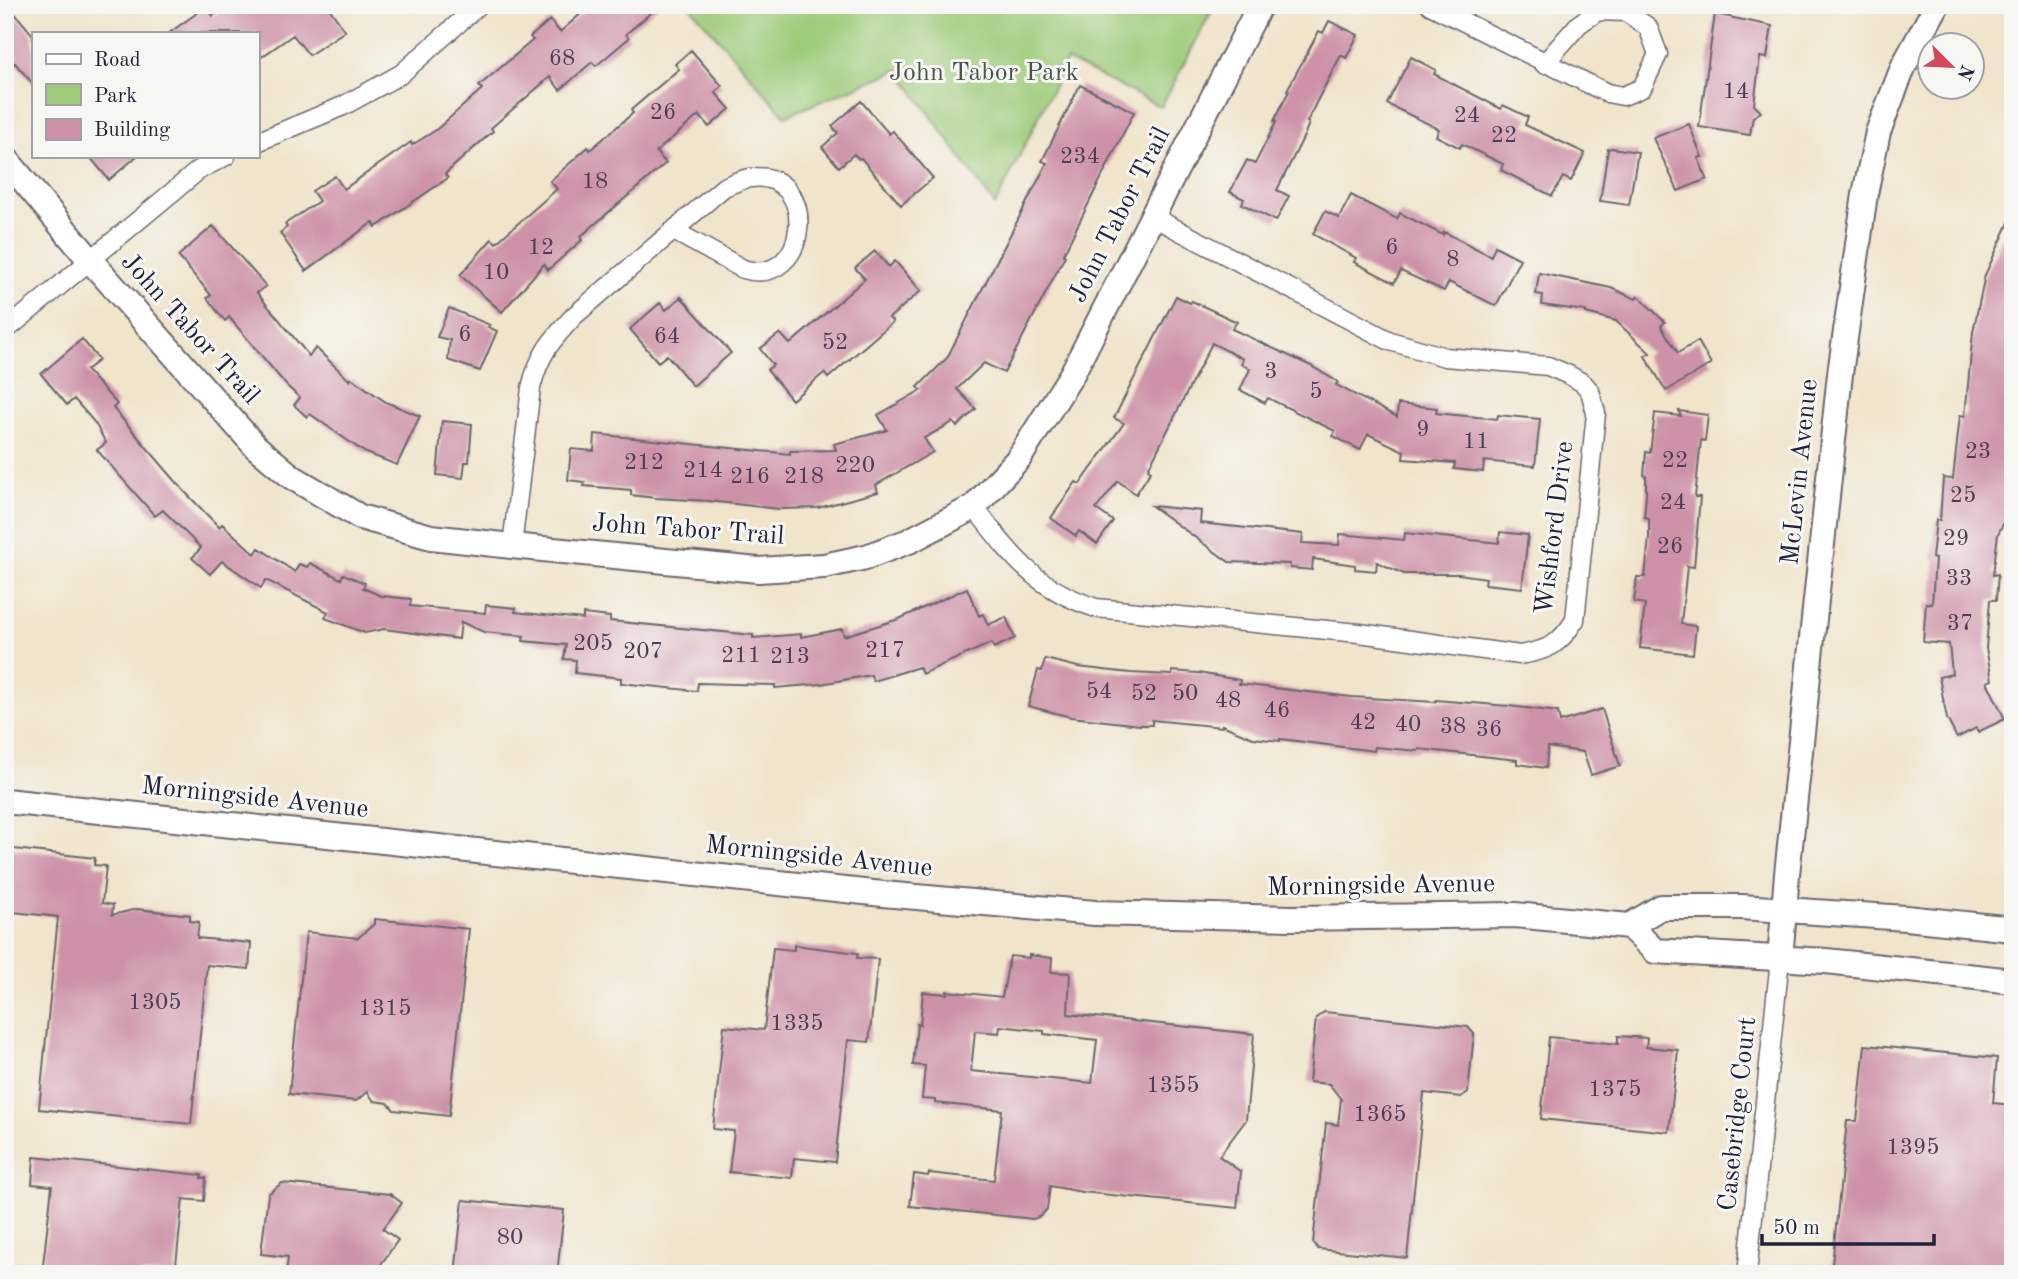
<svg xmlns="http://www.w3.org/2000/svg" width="2018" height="1279" viewBox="0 0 2018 1279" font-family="'Old Standard TT',serif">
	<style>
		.green { fill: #9dcb79; stroke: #60765a; stroke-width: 2 }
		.building { fill: #cd92a7; fill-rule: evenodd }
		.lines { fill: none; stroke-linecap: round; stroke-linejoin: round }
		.street-casing { stroke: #6a666d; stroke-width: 21 }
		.secondary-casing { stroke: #6a666d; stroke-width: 28 }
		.street { stroke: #fff; stroke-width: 18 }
		.secondary { stroke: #fff; stroke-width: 24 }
		.labels { text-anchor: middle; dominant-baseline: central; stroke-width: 6; stroke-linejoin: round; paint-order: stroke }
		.number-label { font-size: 23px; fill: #4d3e56 }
		.park-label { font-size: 26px; fill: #47554e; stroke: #f6f6f2 }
		.street-label { font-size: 26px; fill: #22223b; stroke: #f6f6f2 }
	</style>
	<rect width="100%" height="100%" fill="#f6f6f2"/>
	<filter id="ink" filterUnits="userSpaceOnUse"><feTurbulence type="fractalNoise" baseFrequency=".0143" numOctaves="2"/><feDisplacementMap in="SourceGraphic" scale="14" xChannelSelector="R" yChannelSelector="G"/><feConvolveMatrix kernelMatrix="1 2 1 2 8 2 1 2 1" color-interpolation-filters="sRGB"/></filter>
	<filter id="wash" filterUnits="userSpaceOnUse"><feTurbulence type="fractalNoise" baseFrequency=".00686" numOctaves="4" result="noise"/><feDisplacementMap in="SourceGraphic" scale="28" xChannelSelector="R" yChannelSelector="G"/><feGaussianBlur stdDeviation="1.57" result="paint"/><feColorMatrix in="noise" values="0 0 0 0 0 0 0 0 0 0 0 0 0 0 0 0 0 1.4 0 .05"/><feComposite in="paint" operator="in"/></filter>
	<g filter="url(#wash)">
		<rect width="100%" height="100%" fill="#f0e4ca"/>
		<path class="green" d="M689 5H1215L1161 107 1067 60 995 205 898 70 785 116Z"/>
		<g id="blocks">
			<path class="building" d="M5 5H8L33 35V84L15 63 13 65 5 56Z
				M228 5H327L345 31 309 55 293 35 257 60V33H169L207 6 213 16Z
				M591 5H660L626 34 629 38 596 66 592 62 560 90 550 77 491 128 493 131 445 174 448 178 376 227 373 222 306 271 280 233 287 227 285 224 319 201 312 191 335 176 344 189 411 142 412 145 436 130 482 89 479 86 533 40 530 37 550 20 560 32Z
				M1715 14 1772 26 1767 58 1760 57 1754 105 1761 112 1753 117 1750 135 1699 127Z
				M1329 21 1358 35 1346 58 1341 55 1316 103 1307 122 1309 123 1304 136 1277 190 1289 196 1276 221 1242 204 1244 199 1230 192 1247 160 1255 164 1276 122 1274 121 1289 91 1287 90 1319 31 1323 33Z
				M691 50 722 86 715 92 730 109 709 127 699 115 656 152 666 163 580 237 582 240 548 270 544 264 502 312 460 275 492 239 496 243 557 189 550 181 588 147 590 150 633 113 631 110 679 69 675 64Z
				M1411 57 1436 70 1434 74 1501 109 1503 105 1528 117 1525 125 1585 153 1571 181 1563 177 1552 196 1501 170 1503 164 1462 144 1460 148 1436 136 1439 129 1387 104Z
				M1080 85 1134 112 1063 255 1065 256 1004 373 984 363 957 389 976 409 957 427 953 422 924 438 933 452 876 485 878 492 818 508 779 509 709 501 655 498 631 495V490L584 486 585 482 568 480 571 449 594 451 595 434 790 454V451L836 450 834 444 887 430 878 415 921 390 918 387 947 358 1047 163 1042 161Z
				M861 101 889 134 893 131 933 178 901 205 861 158 859 159 854 154 839 167 822 147 838 133 832 126Z
				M1689 124 1702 157 1698 158 1707 179 1678 191 1653 138Z
				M1612 148 1638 152 1629 205 1600 201 1608 149Z
				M89 156H137L109 180Z
				M1351 195 1397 219 1400 213 1443 235 1444 232 1491 256 1495 246 1520 259 1496 306 1449 282 1444 291 1401 271 1394 283 1354 262 1356 258 1313 234 1325 211 1339 218Z
				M2013 214V418L2004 522 1998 534 1993 575 1998 574 1996 600H1990L1986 648 1992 680 1987 682 2005 719 1978 732 1976 728 1957 738 1947 719 1939 677 1952 674 1949 644 1923 642 1926 603 1932 604 1935 559 1932 558 1936 520H1940L1943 478 1953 479 1960 415 1965 416 1973 332 1985 275Z
				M213 226 266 286 257 293 309 356 316 348 350 381 351 378 386 402 420 416 397 465 364 452 310 414 307 417 294 405 300 398 287 386 229 317 225 321 207 298 211 295 178 256Z
				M875 251 889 267 895 261 921 291 889 318 893 322 828 378 824 373 792 400 767 370 773 365 760 349 780 333 790 344 865 279 855 268Z
				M1539 273 1611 288 1636 299 1638 296 1665 322 1661 326 1678 353 1698 341 1711 364 1666 391 1645 356 1650 353 1616 321 1586 313V311L1542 305 1543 295 1536 294Z
				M1176 296 1190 303 1192 301 1237 322 1232 329 1311 366 1338 382 1336 385 1397 417 1398 404 1437 408 1436 413 1497 419 1498 415 1540 419 1535 466 1484 461 1483 472 1454 469 1455 463 1403 459 1404 451 1368 434 1360 450 1333 436 1335 431 1268 398 1265 403 1240 390 1250 369 1241 364 1243 359 1212 343 1148 469 1151 471 1136 494 1118 481 1096 509 1113 521 1097 544 1079 531 1076 536 1051 518 1076 482 1080 484 1124 423 1114 418Z
				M681 297 731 353 693 386 667 355 658 362 630 329 660 303 666 310Z
				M449 308 490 325 488 327 497 331 480 371 448 360 450 340 437 337Z
				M82 339 99 360 86 370 117 404 113 408 185 492 219 527 222 524 255 554 259 548 295 572 299 564 307 567 310 563 341 579 343 574 365 583 363 588 381 596 411 599 410 606 485 613 486 605 516 608 515 612 583 619V614L610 617V621L753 635V638L801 634V637L842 629 844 636 899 619 967 588 979 616 983 614 988 625 1006 617 1015 638 994 648 991 643 922 674 919 667 873 681 871 675 821 684 775 688V685L698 683 697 691 621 683V678L575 673 576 660 564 659 566 645 523 641 524 636 484 632 461 622 459 639 384 629 365 633 325 618 328 612 266 580 261 588 222 561 210 574 192 558 201 548 163 510 155 516 97 450 106 443 95 423 74 399 67 405 41 374Z
				M1679 411 1708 415 1705 441 1701 440 1695 497H1700L1694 567 1687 566 1681 624 1696 626 1693 654 1640 648 1645 604 1634 602 1637 577H1645L1649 537V518L1644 517 1646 495V476L1644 475 1646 452 1650 453 1655 413 1681 416Z
				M442 421 472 424 469 462H465L463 478 437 475Z
				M1152 506 1201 511 1200 523 1303 534 1302 543 1339 545 1340 534 1404 540 1405 533 1499 543 1500 532 1528 535 1522 588 1485 584 1486 578 1459 574H1404L1377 562 1376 571 1355 569V565L1313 559 1312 570 1290 568V564L1229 562Z
				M1045 659 1078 667 1130 673 1172 675V671L1198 673 1240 680 1239 684 1352 697 1435 702 1436 700 1509 706 1558 712 1560 722 1602 709 1620 766 1591 775 1583 752 1548 747 1546 768 1517 764V760L1419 749 1418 751 1375 747 1374 751 1280 739V741L1253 738 1222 725V727L1152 720V725H1140L1071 717 1028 706 1038 670 1042 671Z
				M5 848 95 858 94 865 106 866 102 903 113 905 112 915 137 909 190 915V921L199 922 197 938 251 943 249 969 207 965 191 1124 39 1109 58 917 5 911Z
				M374 919 469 929 449 1116 394 1110 388 1103 374 1101 367 1092 356 1101 289 1094 306 932 358 938 374 924Z
				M794 945 858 953 857 958 878 959 869 1042 848 1040 835 1162 794 1158 792 1178 729 1172 734 1131 713 1129 724 1026 764 1030 773 948 794 950Z
				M1029 955 1052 958 1051 972 1070 973 1068 1014 1254 1034 1246 1120 1219 1156 1241 1172 1237 1208 1082 1192 1050 1186 1047 1209 1041 1216 1033 1219 910 1206 914 1174 928 1176 929 1173 994 1180 1002 1110 935 1103V1100L922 1099 925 1066 913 1065 917 1024 920 1025 923 992 947 994V991L1002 997 1010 956 1029 958ZM1000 1026 1044 1031V1034L1097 1040 1092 1083 971 1071 975 1031 999 1033Z
				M1324 1012 1468 1027 1474 1034 1468 1092 1461 1097 1424 1093 1407 1258 1318 1249 1313 1243 1326 1123 1338 1125 1341 1099 1329 1084 1309 1082 1316 1018Z
				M1618 1036 1647 1038 1646 1047 1678 1050 1669 1132 1541 1119 1549 1037 1618 1044Z
				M1865 1045 1997 1058 1993 1103 2013 1105V1274H1831L1847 1121H1857Z
				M34 1157 202 1175 201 1178H206L204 1201 183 1199 175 1274H42L52 1186 32 1184Z
				M282 1183 390 1194 402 1203 383 1229 398 1240 374 1274H286L288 1257 261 1254 268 1194Z
				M463 1200 564 1210 557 1274H455Z"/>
		</g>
	</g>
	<g filter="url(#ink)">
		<use href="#blocks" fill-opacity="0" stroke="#6a666d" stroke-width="2"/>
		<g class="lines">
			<defs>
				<path id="street" d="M1430 5 1607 93 1623 96 1642 88 1658 54 1648 27 1626 12 1598 11 1579 24 1544 64
					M257 142 343 106 401 74 479 5
					M5 331 199 170 226 156
					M974 507C1012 556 1034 588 1096 608L1359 633 1520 655C1549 650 1559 645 1575 620L1596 413 1590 391 1583 383 1569 375 1548 366 1445 357 1390 341 1153 217
					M512 546 531 388C539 354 551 341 574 316L724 187C732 184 741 179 750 178 820 168 811 290 743 269L674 231
					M1747 1274 1780 959"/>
				<path id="secondary" d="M5 158 90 260 256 447 292 477 360 517 431 537 512 546 758 570 824 566 866 557 909 541 974 507 1019 458 1072 374 1260 5
					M5 801 883 894 1095 913 1292 918 1515 915 1629 926 1661 907H1741L1906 918 2013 929
					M1629 926 1655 951 1826 961 2013 981
					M1780 959 1787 874 1840 374 1865 194 1878 132 1904 65 1937 5"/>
			</defs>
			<use href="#street" class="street-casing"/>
			<use href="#secondary" class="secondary-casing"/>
			<use href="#street" class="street"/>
			<use href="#secondary" class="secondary"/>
		</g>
	</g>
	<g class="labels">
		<g class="number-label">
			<text x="562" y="58">68</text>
			<text x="1736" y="91">14</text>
			<text x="663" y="112">26</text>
			<text x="1467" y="115">24</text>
			<text x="1504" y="135">22</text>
			<text x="1080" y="156">234</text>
			<text x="595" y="181">18</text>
			<text x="541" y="247">12</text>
			<text x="1392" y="247">6</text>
			<text x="1453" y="259">8</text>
			<text x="496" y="272">10</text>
			<text x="465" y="334">6</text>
			<text x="667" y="336">64</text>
			<text x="835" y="342">52</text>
			<text x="1271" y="371">3</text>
			<text x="1316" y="391">5</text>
			<text x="1423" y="429">9</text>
			<text x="1476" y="441">11</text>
			<text x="1978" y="451">23</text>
			<text x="1675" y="460">22</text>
			<text x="644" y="462">212</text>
			<text x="855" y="465">220</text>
			<text x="703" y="470">214</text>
			<text x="750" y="476">216</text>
			<text x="804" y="476">218</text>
			<text x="1963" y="495">25</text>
			<text x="1673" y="502">24</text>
			<text x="1956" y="538">29</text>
			<text x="1670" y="546">26</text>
			<text x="1959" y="578">33</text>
			<text x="1960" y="623">37</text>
			<text x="593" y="643">205</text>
			<text x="885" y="650">217</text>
			<text x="643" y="651">207</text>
			<text x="741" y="655">211</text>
			<text x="790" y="656">213</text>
			<text x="1099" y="691">54</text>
			<text x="1144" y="693">52</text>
			<text x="1185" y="693">50</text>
			<text x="1228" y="700">48</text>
			<text x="1277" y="710">46</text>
			<text x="1363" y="722">42</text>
			<text x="1408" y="724">40</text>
			<text x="1453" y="726">38</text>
			<text x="1489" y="729">36</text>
			<text x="155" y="1002">1305</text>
			<text x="385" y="1008">1315</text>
			<text x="797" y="1023">1335</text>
			<text x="1173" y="1085">1355</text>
			<text x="1615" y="1089">1375</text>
			<text x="1380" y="1114">1365</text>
			<text x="1913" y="1147">1395</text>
			<text x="510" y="1237">80</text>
		</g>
		<g class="park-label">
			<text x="984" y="73">John Tabor Park</text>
		</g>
		<g class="street-label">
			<text transform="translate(1120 215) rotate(-63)">John Tabor Trail</text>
			<text transform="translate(190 329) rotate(48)">John Tabor Trail</text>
			<text transform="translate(1800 472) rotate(-84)">McLevin Avenue</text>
			<text transform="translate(1555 528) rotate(-83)">Wishford Drive</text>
			<text transform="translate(688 530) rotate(4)">John Tabor Trail</text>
			<text transform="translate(255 798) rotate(6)">Morningside Avenue</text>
			<text transform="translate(819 857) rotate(6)">Morningside Avenue</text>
			<text transform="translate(1381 886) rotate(-1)">Morningside Avenue</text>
			<text transform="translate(1738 1114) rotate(-84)">Casebridge Court</text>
		</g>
	</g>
	<rect width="2018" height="1279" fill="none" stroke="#f6f6f2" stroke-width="28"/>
	<rect x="32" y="32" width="228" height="126" fill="#f6f6f2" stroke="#a1a1a9" stroke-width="2"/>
	<rect x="46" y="54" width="35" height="10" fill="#ffffff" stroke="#a1a1a9" stroke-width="2"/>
	<text x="94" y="66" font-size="21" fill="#22223b">Road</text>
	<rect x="46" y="84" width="35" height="21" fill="#9dcb79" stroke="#a1a1a9" stroke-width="2"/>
	<text x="94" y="102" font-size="21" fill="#22223b">Park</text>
	<rect x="46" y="119" width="35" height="21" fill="#cd92a7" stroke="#a1a1a9" stroke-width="2"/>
	<text x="94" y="136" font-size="21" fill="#22223b">Building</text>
	<g transform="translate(1951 66) rotate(114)"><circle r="33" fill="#f6f6f2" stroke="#a1a1a9" stroke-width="2"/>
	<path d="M0-5L12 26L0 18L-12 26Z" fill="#d1495b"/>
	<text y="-10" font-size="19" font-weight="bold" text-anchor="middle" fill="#22223b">N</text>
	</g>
	<path d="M1762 1234v10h172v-10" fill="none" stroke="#22223b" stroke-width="3.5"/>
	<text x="1773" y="1234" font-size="21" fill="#22223b" stroke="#f6f6f2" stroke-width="5" paint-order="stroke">50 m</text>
</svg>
